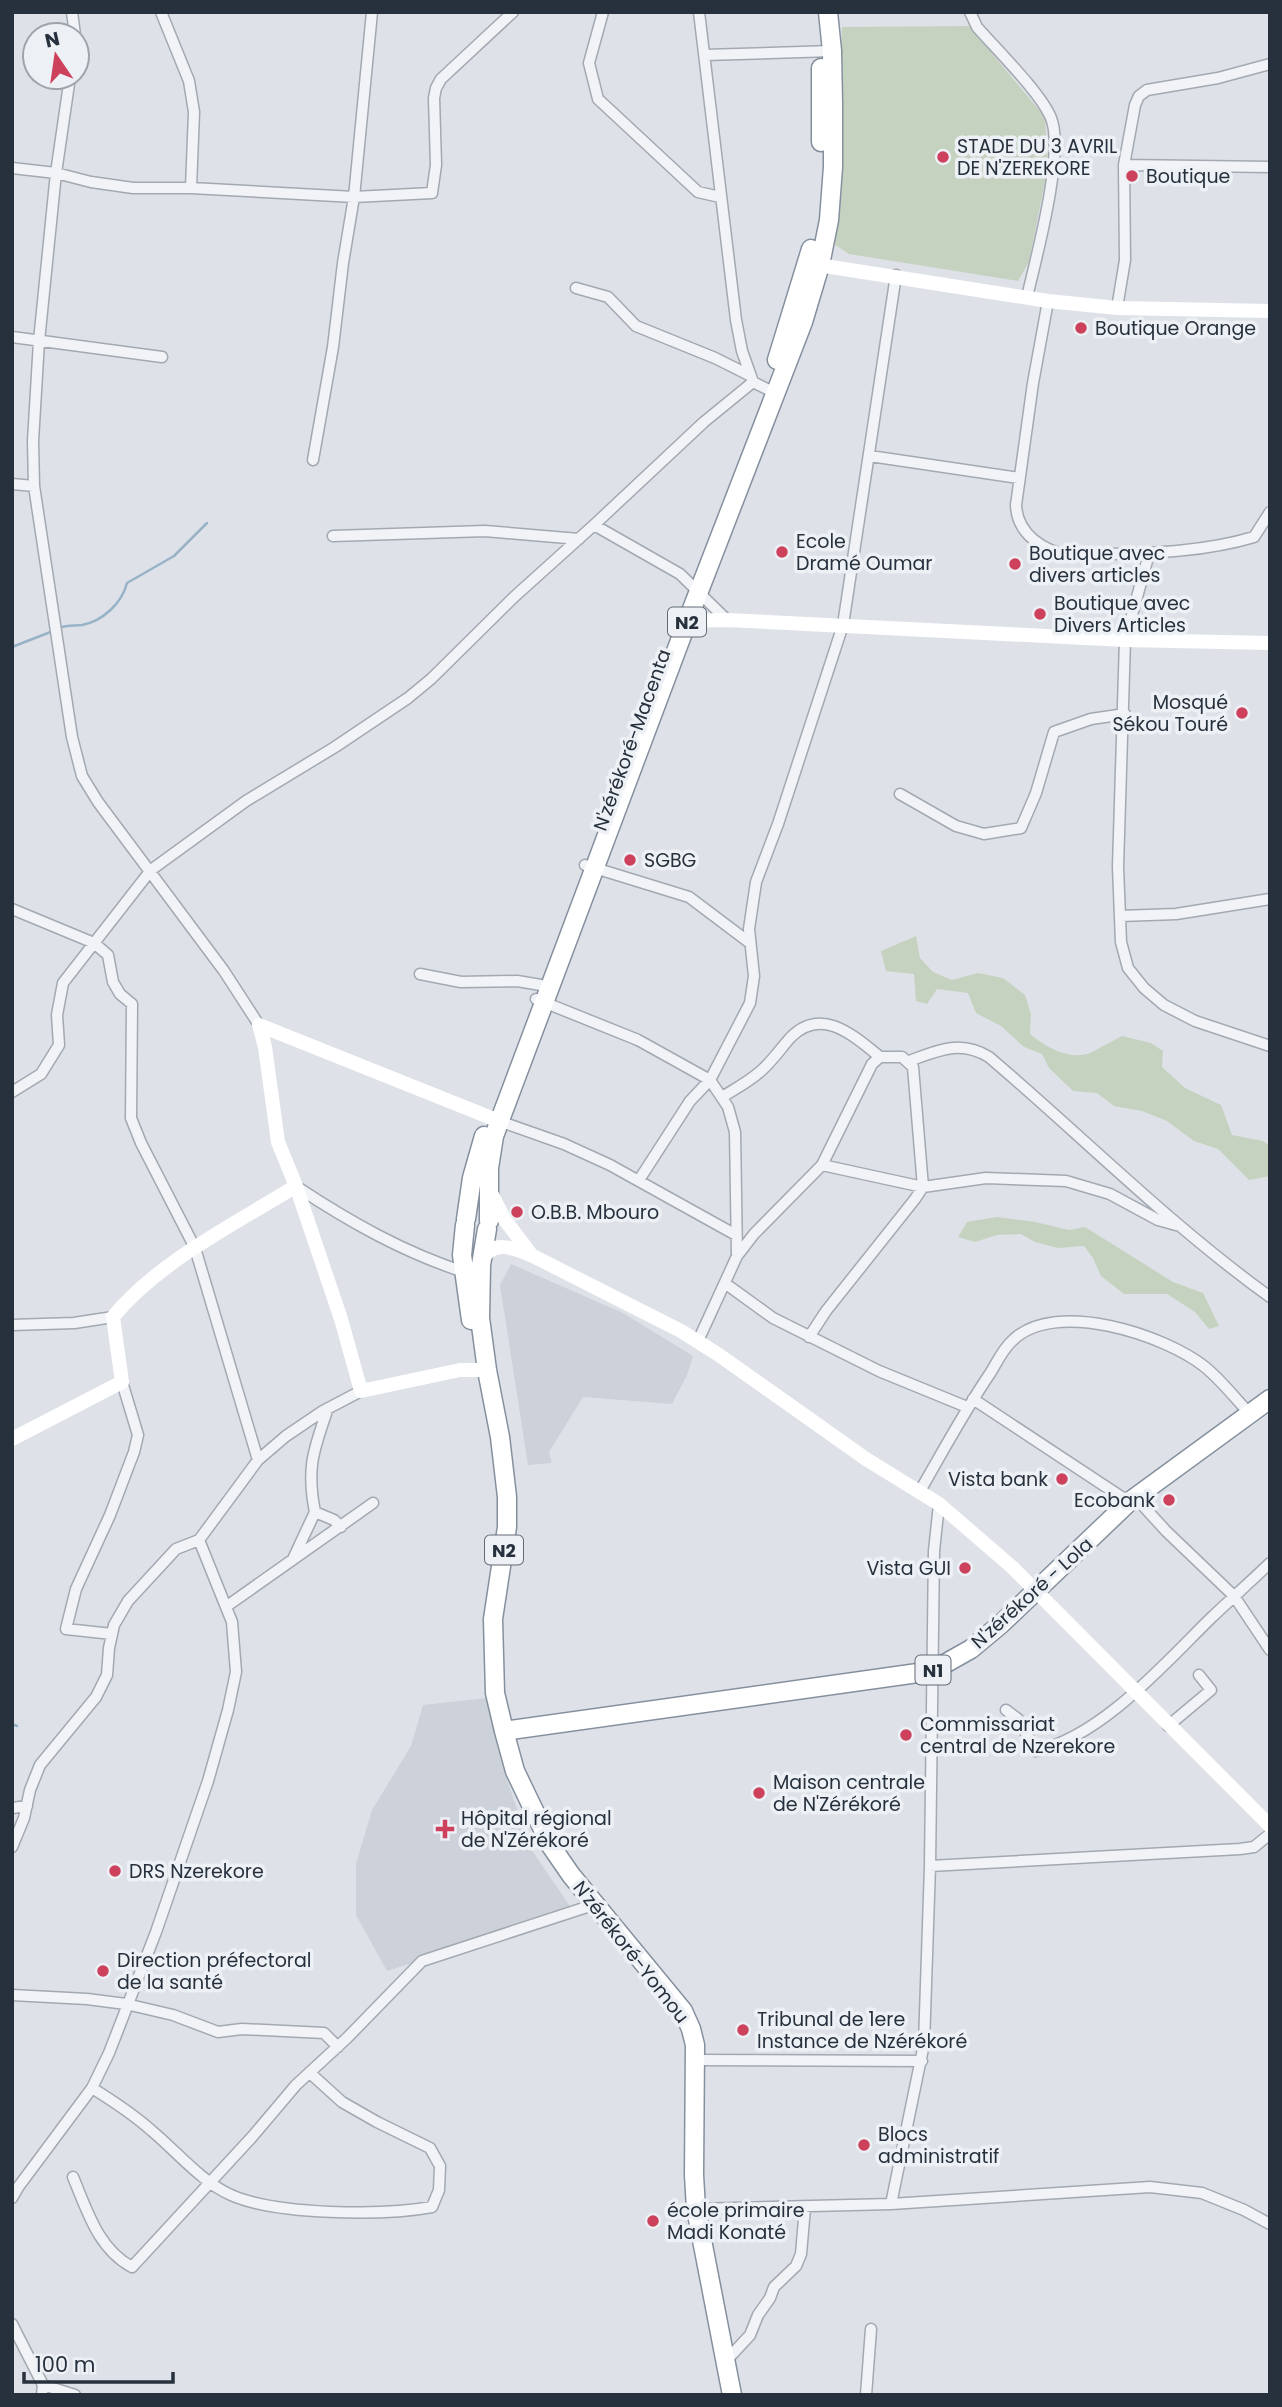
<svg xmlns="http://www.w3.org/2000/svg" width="1282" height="2407" viewBox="0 0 1282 2407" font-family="Poppins,sans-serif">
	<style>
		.built { fill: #ccd1da }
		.green { fill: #c5d2bf }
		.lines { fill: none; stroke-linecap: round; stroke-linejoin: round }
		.stream { stroke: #98b2c8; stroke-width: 2.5 }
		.street-casing { stroke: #a3a9b2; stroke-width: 13 }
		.highway-casing { stroke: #85909e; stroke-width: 21 }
		.street { stroke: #f1f3f6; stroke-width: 10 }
		.secondary { stroke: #fff; stroke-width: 14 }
		.highway { stroke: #fff; stroke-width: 18 }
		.poi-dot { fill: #ce415d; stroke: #edf1f5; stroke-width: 2.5 }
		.labels { text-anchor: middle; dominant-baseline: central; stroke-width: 7; stroke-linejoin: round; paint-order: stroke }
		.shield { fill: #edf1f5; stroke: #626b75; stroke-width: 2 }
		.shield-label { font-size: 18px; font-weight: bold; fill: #27313e }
		.poi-label { font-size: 19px; fill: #27313e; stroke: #edf1f5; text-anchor: start }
		.street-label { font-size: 19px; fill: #27313e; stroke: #edf1f5 }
	</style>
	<rect width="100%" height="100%" fill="#dee2e8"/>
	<path class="built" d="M511 1264 623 1313 693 1356 687 1375 672 1404 583 1397 549 1452 552 1463 528 1465 500 1285Z
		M487 1698 508 1783 531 1849 574 1912 387 1971 356 1915V1864L372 1810 411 1746 423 1705Z"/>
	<path class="green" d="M969 26 1045 117 1048 166 1029 262 1018 281 849 254 834 244 842 27Z
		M916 936 920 958 933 972 952 980 978 973 1003 978 1025 995 1031 1014 1030 1034C1046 1047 1071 1062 1092 1052 1102 1047 1112 1041 1122 1036L1151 1043 1163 1051 1162 1067 1185 1088 1221 1105 1232 1135 1263 1141 1270 1146V1176L1249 1180 1218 1149 1194 1141 1167 1121 1142 1111 1114 1106 1097 1093 1073 1091 1049 1068 1042 1054 1024 1047 1001 1026 976 1013 968 993 937 989 927 1004 916 1001 914 974 886 971 881 951Z
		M997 1217 1035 1222 1069 1230 1085 1227 1173 1282 1203 1293 1219 1326 1209 1329 1195 1312 1167 1294H1124L1101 1276 1093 1258 1084 1246 1058 1248 1035 1242 1021 1234 997 1235 975 1242 958 1237 967 1222Z"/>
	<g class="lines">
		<path class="stream" d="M59 628C67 625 74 626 82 625 103 621 122 603 127 583L174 556 207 523
			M12 647 53 631
			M12 1724 17 1726"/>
		<defs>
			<path id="street" d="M72 12 75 35
				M161 12 189 81 194 112 191 188
				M603 12 589 63 598 99 698 192 720 197
				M699 12 736 320 742 351 753 382 777 394
				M970 12 977 27C996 49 1041 93 1051 118 1065 152 1036 258 1027 297
				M705 55 832 51
				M70 77 56 173 39 341 33 441 34 486 72 737 82 776 98 802 224 971 259 1025
				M1124 165 1270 167
				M12 168 56 173 91 182 133 188H191L354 197 432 193 436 165 434 98 436 88 441 79 513 12
				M576 288 608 297 636 326 715 358 749 375
				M1048 301 1033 383 1016 505C1017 534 1043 551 1071 556 1082 558 1096 554 1109 554 1157 553 1207 551 1254 537L1270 512
				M1117 308 1125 260 1124 165 1135 105 1139 96 1147 90 1218 78 1270 64
				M12 337 162 357
				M870 456 1019 478
				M313 460 333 347 343 263 354 197 372 12
				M12 484 34 486
				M594 525 680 574 727 620
				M333 536 485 531 579 539
				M1149 554 1125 640 1118 867 1121 942 1128 968 1144 988 1164 1005 1195 1021 1270 1046
				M900 794 956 826 984 834 1021 828 1036 793 1054 732 1091 719 1125 714
				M585 865 689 897 750 943
				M12 909 94 943 108 955 113 982 120 994 132 1004 131 1118 141 1143 195 1248 258 1460
				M1120 916 1176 914 1270 899
				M420 974 461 982 517 981 541 985
				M536 999 638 1040 710 1080 728 1107 735 1132 737 1256
				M909 1061C937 1051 960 1039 989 1057 1083 1137 1170 1225 1270 1297
				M12 1092 41 1074 59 1045 57 1015 63 983 151 870 246 801 335 747 408 698 431 679 514 597 594 525 704 422 753 382
				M722 1097C735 1089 750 1081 762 1070 773 1060 781 1048 791 1037 822 1006 854 1036 880 1057
				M499 1121 564 1144 610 1165 736 1235
				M822 1165 923 1187 986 1178 1066 1181 1110 1194 1158 1220 1176 1225
				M639 1180 690 1101 710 1080 750 1003 754 976 749 929 756 882 778 824 843 625 896 275
				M297 1187C350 1222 403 1252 464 1272
				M726 1284 773 1318 879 1371 967 1407
				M12 1325 74 1323 113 1317
				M698 1341 737 1256 754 1234 822 1165 872 1064 880 1057H902L913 1067 923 1187 915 1199 826 1311 809 1337
				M973 1399 1129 1502
				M328 1408C314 1449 306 1467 315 1512L334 1520 341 1527
				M920 1491C943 1451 965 1410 991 1372 997 1362 1003 1349 1012 1341 1054 1298 1165 1335 1205 1367 1221 1380 1235 1398 1249 1413
				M1136 1498 1166 1531 1234 1596 1270 1650
				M293 1559 315 1512
				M227 1606 373 1503
				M112 1634 66 1629 76 1589 110 1515 134 1452 138 1435 122 1382
				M1006 1710 1018 1719 1036 1751C1102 1736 1164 1664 1211 1618 1230 1600 1250 1582 1270 1563
				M1168 1726 1211 1690 1199 1675
				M12 1808 27 1806
				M12 1847 24 1818 30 1790 40 1765 96 1697 107 1675 109 1648 114 1625 128 1601 176 1549 199 1540 258 1460 286 1436 323 1411 361 1391
				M930 1866 1240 1849 1254 1847 1270 1834
				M12 1995 87 1999 126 2004 173 2015 218 2032 242 2029 324 2033 338 2047
				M695 2060 922 2061
				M92 2088C113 2101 133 2114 152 2131 176 2151 203 2183 231 2195 276 2215 383 2216 432 2207L439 2190 440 2166 430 2148 377 2122 342 2102 310 2073
				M73 2177C87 2210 98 2249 132 2267L252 2137 296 2085 347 2038 422 1961 596 1904
				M12 2198 19 2186 92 2088 109 2053 156 1932 208 1781 228 1710 236 1672 232 1622 199 1540
				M891 2204 924 2044 930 1866 934 1551 939 1504
				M696 2209 891 2204 1150 2187 1202 2193 1244 2210 1270 2224
				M12 2324 43 2385 42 2395
				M725 2362 750 2335 758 2315 770 2298 774 2287 796 2266 801 2254 805 2208
				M43 2385 75 2395
				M866 2395 871 2329"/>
			<path id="highway" d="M821 68V142
				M777 360 811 249
				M466 1219 472 1178 484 1136
				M489 1221V1168L494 1136 687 622 803 322 820 265 829 220 833 167V104L832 51 828 12
				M465 1225 462 1255 471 1320
				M487 1229 481 1265 480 1318 487 1370 500 1437 507 1497V1527L493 1619 495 1693 504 1731 515 1771 551 1846 571 1875 683 2011 691 2029 695 2045 694 2175 696 2209 732 2395
				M504 1731 932 1671 971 1649 1001 1624 1129 1502 1270 1399"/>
		</defs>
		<use href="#street" class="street-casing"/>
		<use href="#highway" class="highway-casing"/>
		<use href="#street" class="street"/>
		<path class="secondary" d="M812 264 1048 301 1117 308 1270 311
			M676 621 727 620 1125 640 1270 643
			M259 1025 265 1047 278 1142 296 1186 341 1319 361 1391 460 1370H487
			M259 1025 499 1121
			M490 1191 505 1220 530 1253
			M481 1263C490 1238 515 1248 533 1256L681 1331 719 1355 866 1459 939 1504 1012 1567 1270 1826
			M12 1439 122 1382 113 1317C159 1261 235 1224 296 1186"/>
		<use href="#highway" class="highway"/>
	</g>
	<g class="poi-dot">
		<circle cx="943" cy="157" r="7"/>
		<circle cx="1132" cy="176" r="7"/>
		<circle cx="1081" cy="328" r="7"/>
		<circle cx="782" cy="552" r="7"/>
		<circle cx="1015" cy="564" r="7"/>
		<circle cx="1040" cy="614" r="7"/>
		<circle cx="1242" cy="713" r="7"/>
		<circle cx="630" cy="860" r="7"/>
		<circle cx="517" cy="1212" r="7"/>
		<circle cx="1062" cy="1479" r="7"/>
		<circle cx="1169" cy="1500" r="7"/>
		<circle cx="965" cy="1568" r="7"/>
		<circle cx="906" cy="1735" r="7"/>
		<circle cx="759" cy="1793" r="7"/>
		<path d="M441.5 1818.5h7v7h7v7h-7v7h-7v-7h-7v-7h7z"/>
		<circle cx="115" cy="1871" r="7"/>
		<circle cx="103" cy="1971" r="7"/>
		<circle cx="743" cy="2030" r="7"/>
		<circle cx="864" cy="2145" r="7"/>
		<circle cx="653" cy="2221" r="7"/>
	</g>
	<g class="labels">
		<g class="shield">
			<rect x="668" y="607.5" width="38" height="29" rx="5"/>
			<rect x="485" y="1535.5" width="38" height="29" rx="5"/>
			<rect x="915.5" y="1655.5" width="35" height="29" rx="5"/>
		</g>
		<g class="shield-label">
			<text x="687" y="622">N2</text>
			<text x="504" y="1550">N2</text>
			<text x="933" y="1670">N1</text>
		</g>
		<g class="poi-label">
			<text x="957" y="146">STADE DU 3 AVRIL<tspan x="957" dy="22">DE N'ZEREKORE</tspan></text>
			<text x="1146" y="176">Boutique</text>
			<text x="1095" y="328">Boutique Orange</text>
			<text x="796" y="541">Ecole<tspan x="796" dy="22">Dramé Oumar</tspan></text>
			<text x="1029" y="553">Boutique avec<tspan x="1029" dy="22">divers articles</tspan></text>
			<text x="1054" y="603">Boutique avec<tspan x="1054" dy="22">Divers Articles</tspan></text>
			<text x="1228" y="702" text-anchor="end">Mosqué<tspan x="1228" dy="22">Sékou Touré</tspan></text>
			<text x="644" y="860">SGBG</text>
			<text x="531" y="1212">O.B.B. Mbouro</text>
			<text x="1048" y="1479" text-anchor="end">Vista bank</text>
			<text x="1155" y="1500" text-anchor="end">Ecobank</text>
			<text x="951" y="1568" text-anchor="end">Vista GUI</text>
			<text x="920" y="1724">Commissariat<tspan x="920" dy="22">central de Nzerekore</tspan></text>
			<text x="773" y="1782">Maison centrale<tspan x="773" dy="22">de N'Zérékoré</tspan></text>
			<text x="461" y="1818">Hôpital régional<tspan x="461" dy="22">de N'Zérékoré</tspan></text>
			<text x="129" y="1871">DRS Nzerekore</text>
			<text x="117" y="1960">Direction préfectoral<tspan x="117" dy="22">de la santé</tspan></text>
			<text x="757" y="2019">Tribunal de 1ere<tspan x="757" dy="22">Instance de Nzérékoré</tspan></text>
			<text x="878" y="2134">Blocs<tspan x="878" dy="22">administratif</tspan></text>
			<text x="667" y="2210">école primaire<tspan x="667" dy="22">Madi Konaté</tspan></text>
		</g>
		<g class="street-label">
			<text transform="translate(632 740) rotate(-70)">N'zérékoré-Macenta</text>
			<text transform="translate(1032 1593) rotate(-42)">N'zérékoré - Lola</text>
			<text transform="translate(631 1952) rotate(52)">N'zérékoré-Yomou</text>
		</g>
	</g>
	<rect width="1282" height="2407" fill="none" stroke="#27313e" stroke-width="28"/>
	<g transform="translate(56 56) rotate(347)"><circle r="33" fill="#edf1f5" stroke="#9ea4ac" stroke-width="2"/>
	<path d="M0-5L12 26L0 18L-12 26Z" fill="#ce415d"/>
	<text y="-10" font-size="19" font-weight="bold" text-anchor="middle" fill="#27313e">N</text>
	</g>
	<path d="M24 2372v10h149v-10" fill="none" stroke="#27313e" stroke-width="3.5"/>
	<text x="35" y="2372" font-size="21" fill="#27313e" stroke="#edf1f5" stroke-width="5" paint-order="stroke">100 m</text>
</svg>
